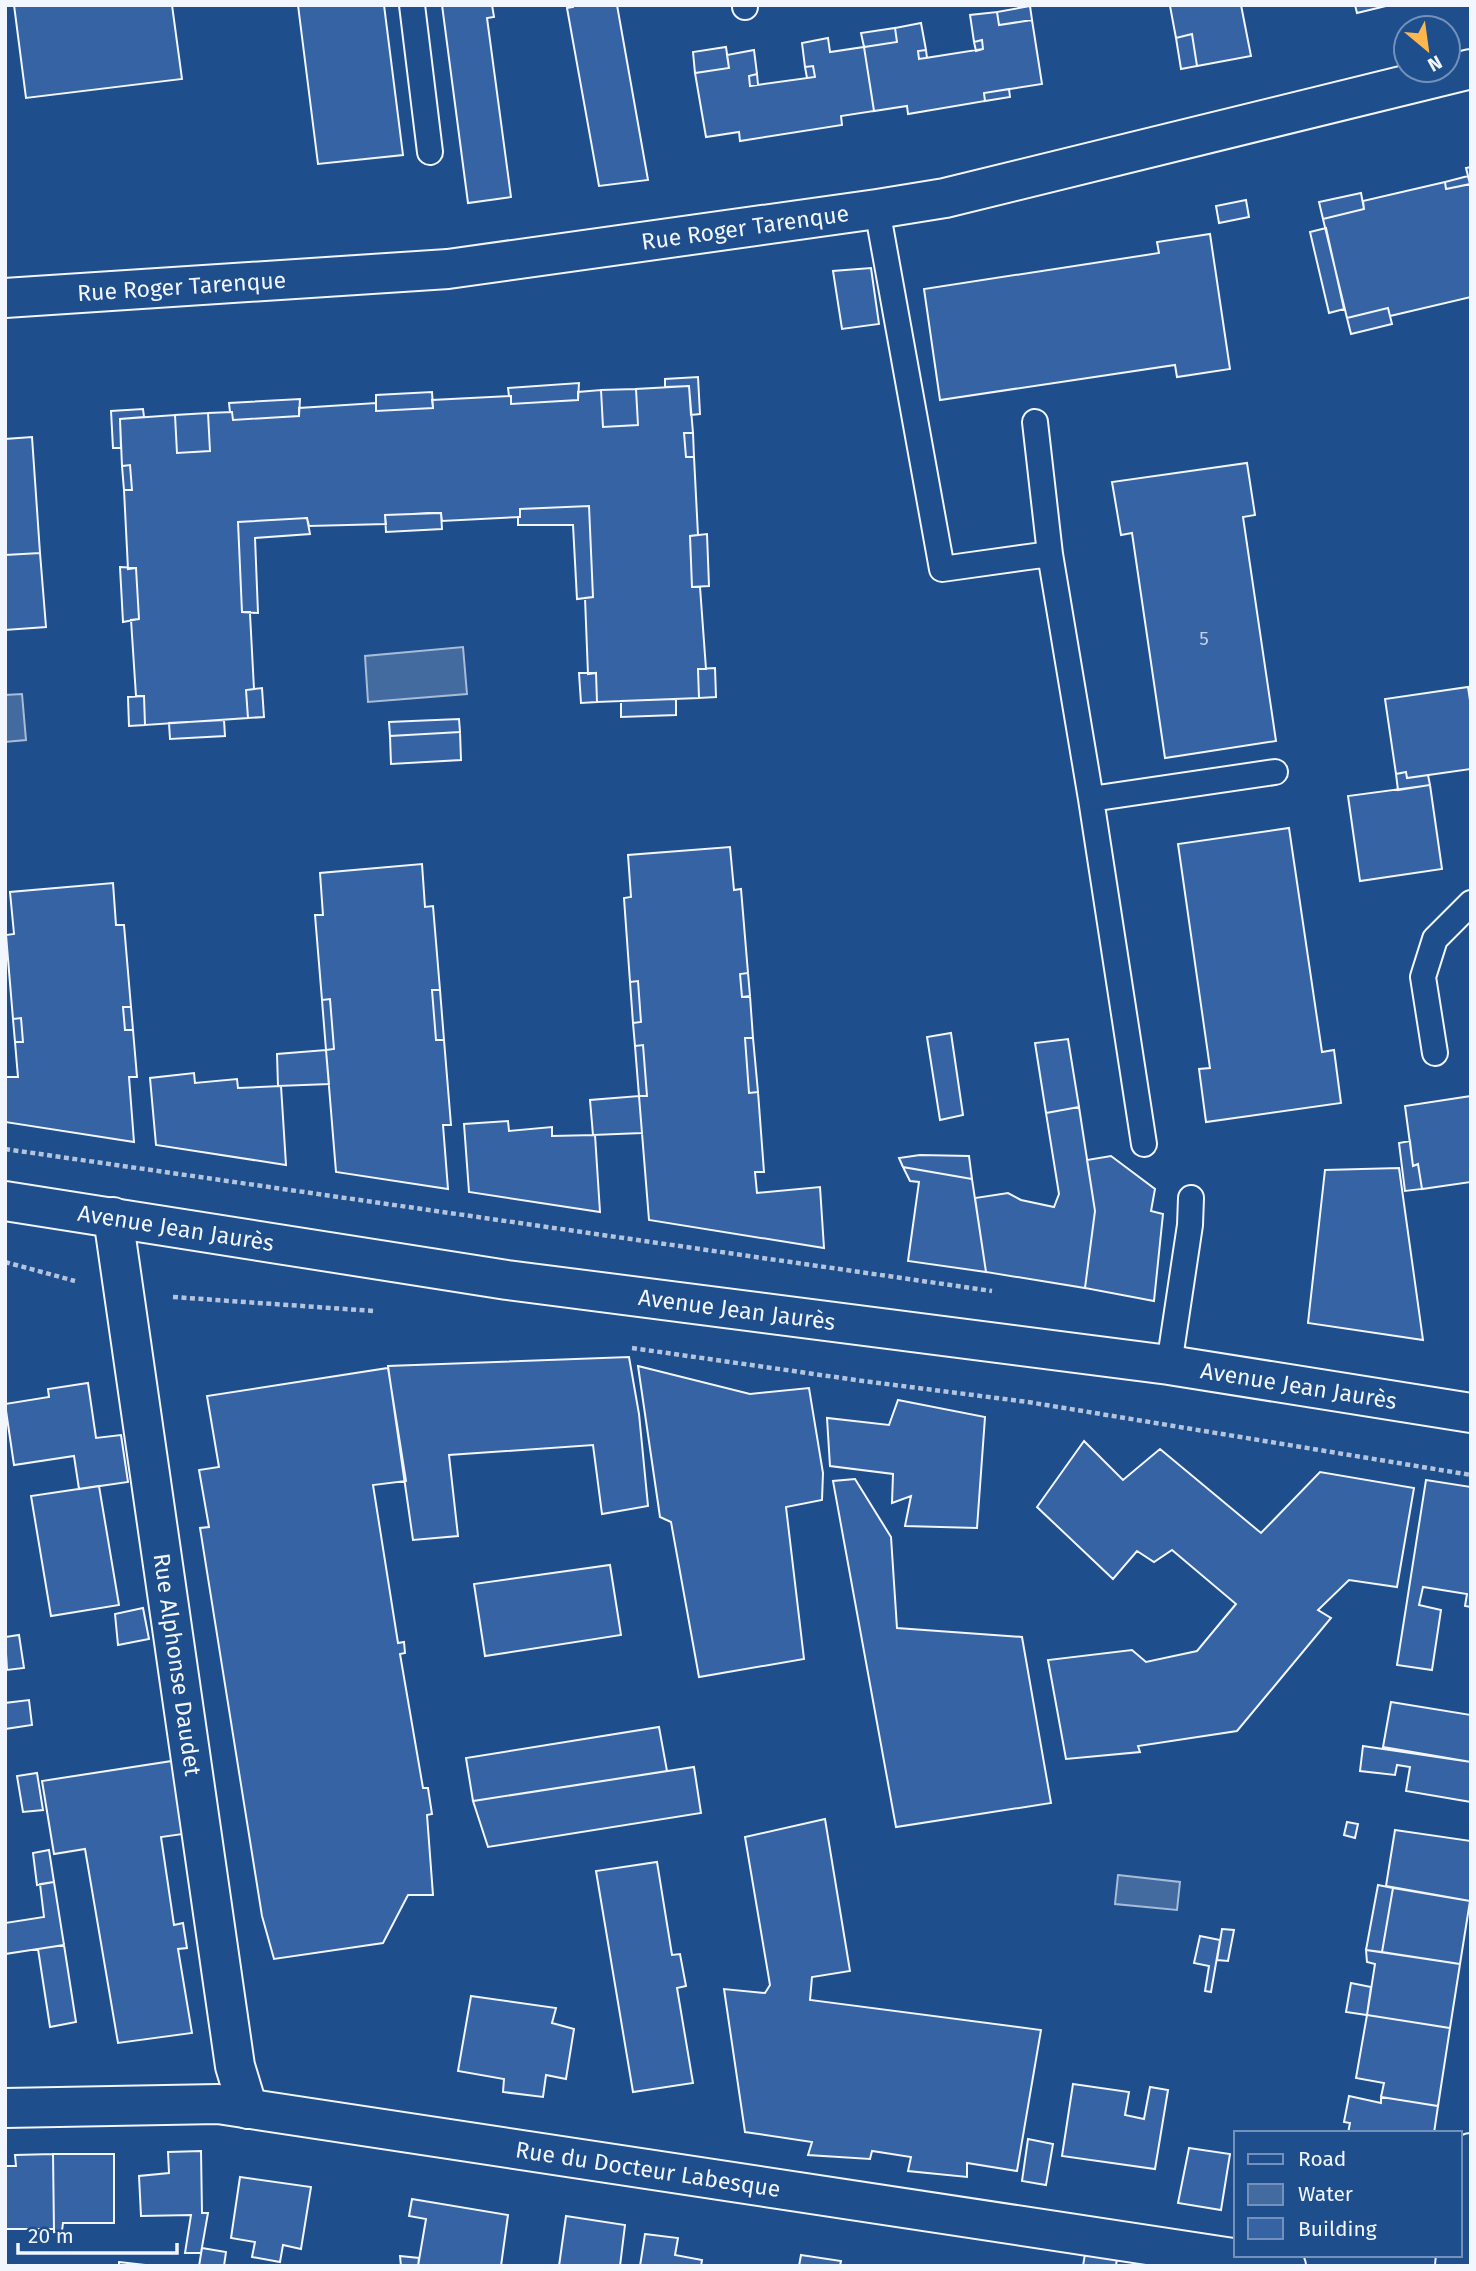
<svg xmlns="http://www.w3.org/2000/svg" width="1476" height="2271" viewBox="0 0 1476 2271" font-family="'Fira Sans',sans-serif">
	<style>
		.water { fill: #446ba0; stroke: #a8bbd7; stroke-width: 2 }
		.building { fill: #3563a3; stroke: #f2f6ff; stroke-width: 2 }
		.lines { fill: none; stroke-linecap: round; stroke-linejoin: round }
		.service-casing { stroke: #f2f6ff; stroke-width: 28 }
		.minor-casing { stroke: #f2f6ff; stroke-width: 42 }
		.primary-casing { stroke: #f2f6ff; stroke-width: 42 }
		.path { stroke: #b3c4dc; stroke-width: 4.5; stroke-dasharray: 5 3.5; stroke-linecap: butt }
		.service { stroke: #1f4e8c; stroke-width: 24 }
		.minor { stroke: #1f4e8c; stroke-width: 38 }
		.primary { stroke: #1f4e8c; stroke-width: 38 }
		.labels { text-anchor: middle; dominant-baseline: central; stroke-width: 5; stroke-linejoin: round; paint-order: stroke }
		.number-label { font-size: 19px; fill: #c3d1e8 }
		.street-label { font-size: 23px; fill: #f2f6ff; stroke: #1f4e8c }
	</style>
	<rect width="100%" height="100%" fill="#1f4e8c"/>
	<path class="water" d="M463 647 467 694 368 702 365 656Z
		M22 694 26 740 5 742V695Z
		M1118 1875 1180 1882 1177 1910 1115 1904Z"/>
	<path class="building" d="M14 5H172L182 79 26 98Z
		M298 5H384L403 155 318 164Z
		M442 5H492L494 17 487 18 511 197 468 203Z
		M573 5H617L648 180 599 186 567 8 573 7Z
		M1241 5 1251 56 1197 66 1192 34 1176 38 1170 6Z
		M1355 5H1390L1357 13Z
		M1030 6 1032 20 999 25 997 12Z
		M997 12 999 25 1032 20 1042 84 984 93 985 101 908 114 907 106 874 111 864 47 897 42 895 28 921 23 926 50 918 51 919 59 983 49 982 40 974 42 970 15Z
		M895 28 897 42 864 47 861 33Z
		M1192 34 1197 66 1181 69 1176 38Z
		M828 38 830 52 864 47 874 111 841 116 842 125 740 141 739 132 706 137 695 73 729 68 727 55 754 50 757 74 749 76 750 86 815 77 813 66 805 67 802 43Z
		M982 40 983 49 976 51 974 42Z
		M726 47 729 68 695 73 693 52Z
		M926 50 927 58 919 59 918 51Z
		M813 66 815 77 807 78 805 67Z
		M757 74 758 85 750 86 749 76Z
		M1009 89 1010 97 985 101 984 93Z
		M1471 167V184H1470L1466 168Z
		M1468 176 1470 184 1446 189 1445 182Z
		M1445 182 1446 189 1471 184V297L1390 316 1388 308 1347 318 1323 219 1364 209 1363 201Z
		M1361 193 1364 209 1323 219 1319 202Z
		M1246 200 1249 217 1219 223 1216 206Z
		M1326 228 1344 309 1329 313 1310 232Z
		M1210 234 1230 369 1177 377 1175 365 940 400 924 289 1159 253 1157 242Z
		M871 268 879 324 842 329 833 271Z
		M1388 308 1392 324 1351 334 1347 318Z
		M698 377 700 414 691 415 689 386 665 387V379Z
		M579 383 578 400 511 404V396H509L508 388Z
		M689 386 693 433H684L686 457H694L698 535 690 536 692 587H700L706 669H698L699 698 597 702 596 673 588 674 585 598 593 597 589 506 520 509V517L442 521 441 513 385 515 386 524 309 526 307 518 238 522 242 612H250V614L254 689 246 690 248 718 145 725 144 696H136L131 620 139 619 136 568 128 569 124 490H132L130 465 122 466 120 419 175 415 177 453 210 451 208 413 232 412 233 420 299 416V408L376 403V411L433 408 432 400 511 396V404L578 400V392L601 390 603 427 638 425 636 389Z
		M636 389 638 425 603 427 601 390Z
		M432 392 433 408 376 411V395Z
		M300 399 299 416 233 420 232 412H230L229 403Z
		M143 409 144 417 120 419 121 448H113L111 411Z
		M208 413 210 451 177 453 175 415Z
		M684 433H693L694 457H686Z
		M32 437 40 553 5 555V439Z
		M1247 463 1255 515 1243 517 1276 741 1165 758 1132 533 1121 535 1112 482Z
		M130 465 132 490H124L122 466Z
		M589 506 593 597 577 599 573 525H518V517H520V509Z
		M441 513 442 529 386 532 385 515Z
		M307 518 310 534 255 538 258 613 242 612 238 522Z
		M707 534 709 586 692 587 690 536Z
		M40 553 46 627 5 630V555Z
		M120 567 136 568 139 619 123 622Z
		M715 668 716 697 699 698 698 669Z
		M579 673H596L597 702 581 703Z
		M1468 687 1471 707V769L1407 778 1406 772 1396 774 1385 699Z
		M262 688 264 717 248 718 246 690Z
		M144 696 145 725 129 726 128 697Z
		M676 699V715L621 717V701Z
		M459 719 460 732 390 736 389 722Z
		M224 720 225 736 170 739 169 723Z
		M460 732 461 760 391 764 390 736Z
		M1406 772 1407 778 1428 775 1430 785 1398 790 1396 774Z
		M1430 785 1442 869 1360 881 1348 796Z
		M1289 828 1322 1052 1334 1050 1341 1103 1206 1122 1199 1069 1210 1068 1178 844Z
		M730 847 734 890 741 889 748 973 740 974 742 997 750 996 753 1038H745L749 1093 758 1092 764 1172H755L757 1193 820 1187 824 1248 649 1220 639 1096H647L643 1045 635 1046 633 1023 641 1022 638 981 630 982 624 898 631 897 628 855Z
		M422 864 425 907 433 906 440 990H432L436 1040H444L451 1125H443L448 1189 336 1172 326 1050 334 1049 330 999 322 1000 315 915H323L320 873Z
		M113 883 116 925H124L131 1007H123L125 1030H133L137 1077H129L134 1142 5 1122V1077H18L15 1042H23L21 1018 13 1019 6 935 14 934 10 892Z
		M748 973 750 996 742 997 740 974Z
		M638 981 641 1022 633 1023 630 982Z
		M432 990H440L444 1040H436Z
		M330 999 334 1049 326 1050 322 1000Z
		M123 1007H131L133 1030H125Z
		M21 1018 23 1042H15L13 1019Z
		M951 1033 963 1115 940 1120 927 1037Z
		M745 1038H753L758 1092 749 1093Z
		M1068 1039 1079 1107 1046 1113 1035 1043Z
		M643 1045 647 1096H639L635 1046Z
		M326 1050 329 1084 278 1086 277 1054Z
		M194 1073 195 1083 237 1079 238 1088 281 1086 286 1165 156 1145 150 1078Z
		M639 1096 642 1133 593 1135 590 1100Z
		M1471 1096V1182L1422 1189 1418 1164 1413 1166 1405 1106Z
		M1079 1107 1095 1211 1085 1288 986 1272 975 1198 1008 1193 1021 1200 1054 1207 1059 1194 1046 1113Z
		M508 1121 509 1131 552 1127V1136L595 1135 600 1212 469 1192 464 1124Z
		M1410 1141 1413 1166 1418 1164 1422 1189 1405 1191 1399 1143Z
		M920 1155 969 1156 972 1179 903 1167 899 1158Z
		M1111 1156 1155 1189 1151 1211 1163 1214 1154 1301 1085 1288 1095 1211 1087 1160Z
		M903 1167 972 1179 986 1272 908 1261 919 1182 910 1181Z
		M1399 1168 1423 1340 1308 1323 1325 1170Z
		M629 1357 639 1414 648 1506 602 1514 593 1445 449 1455 458 1536 413 1540 388 1366Z
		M638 1366 750 1394 809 1388 823 1473 822 1500 786 1507 804 1659 699 1677 671 1522 660 1517Z
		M388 1368 406 1481 373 1485 398 1643 404 1642 405 1653 400 1654 423 1788H428L432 1814 427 1815 433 1895H408L383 1943 274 1959 262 1916 200 1528 209 1527 199 1470 219 1467 207 1396Z
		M88 1383 96 1438 121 1435 128 1482 79 1489 74 1456 14 1465 5 1404 49 1397 48 1389Z
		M898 1400 985 1417 977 1528 905 1526 911 1496 892 1503 893 1474 830 1466 827 1418 889 1425Z
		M1084 1441 1123 1480 1160 1449 1261 1533 1320 1472 1414 1488 1397 1587 1349 1580 1318 1610 1331 1618 1237 1731 1138 1746 1140 1752 1066 1759 1048 1660 1132 1650 1146 1662 1197 1651 1236 1604 1172 1550 1154 1562 1137 1551 1113 1579 1037 1507Z
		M855 1479 891 1537 897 1628 1022 1637 1051 1803 896 1827 833 1481Z
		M1426 1480 1471 1487V1607L1465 1606 1467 1594 1423 1587 1419 1605 1441 1610 1432 1670 1397 1665Z
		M99 1486 119 1605 51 1616 31 1496Z
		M610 1565 621 1635 485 1656 474 1584Z
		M143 1608 149 1639 118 1645 115 1614Z
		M19 1635 24 1668 7 1670 5 1637Z
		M29 1700 32 1725 5 1729V1703Z
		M1391 1702 1471 1715V1762L1383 1747Z
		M659 1727 667 1771 473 1801 466 1758Z
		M1363 1746 1471 1762V1802L1406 1791 1410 1767 1397 1765 1395 1775 1360 1771Z
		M172 1761 183 1834 161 1837 174 1925 183 1923 187 1948 178 1949 192 2033 118 2043 85 1849 54 1854 42 1781Z
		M694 1767 701 1813 488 1847 473 1801Z
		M37 1773 43 1810 23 1812 17 1776Z
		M825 1819 850 1971 812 1977 810 2000 1041 2030 1017 2171 967 2163V2177L908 2171 911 2157 872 2151 870 2159 808 2155 812 2142 745 2132 724 1989 765 1993 770 1985 745 1837Z
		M1347 1822 1358 1824 1355 1838 1344 1835Z
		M1395 1830 1471 1841 1470 1901 1386 1886Z
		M49 1850 54 1882 37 1885 33 1853Z
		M657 1862 672 1955 680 1954 686 1986 677 1988 693 2083 633 2092 596 1871Z
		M54 1882 64 1945 5 1954V1923L44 1917 40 1884Z
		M1378 1885 1393 1888 1382 1952 1366 1950Z
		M1393 1888 1470 1901 1460 1964 1382 1952Z
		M1222 1929 1234 1930 1228 1961 1217 1960Z
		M1200 1936 1220 1940 1211 1992 1205 1991 1209 1966 1194 1963Z
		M64 1945 76 2022 50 2027 38 1949Z
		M1366 1950 1460 1964 1450 2028 1367 2015 1375 1964 1367 1962Z
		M1351 1983 1371 1987 1367 2015 1346 2012Z
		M471 1996 556 2008 552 2023 574 2029 566 2079 546 2075 543 2097 503 2092 504 2079 458 2071Z
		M1367 2015 1450 2028 1438 2106 1381 2097 1384 2083 1356 2078Z
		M1073 2084 1129 2092 1125 2115 1144 2119 1150 2087 1168 2090 1155 2169 1062 2156Z
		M1349 2096 1381 2103V2097L1438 2106 1434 2133H1348L1350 2123 1344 2122Z
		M1028 2139 1053 2144 1046 2185 1022 2181Z
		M1189 2148 1230 2154 1221 2210 1178 2203Z
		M201 2151 202 2213H208L201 2253H185L191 2215 141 2216 139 2176 169 2173 168 2152Z
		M53 2154H114V2223H63L62 2231 54 2232Z
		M53 2154 54 2229H5V2166H16L15 2155Z
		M240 2177 311 2187 301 2249 283 2245 280 2262 252 2257 255 2242 231 2238Z
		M412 2199 508 2215 501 2266H418L426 2219 409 2216Z
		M566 2216 625 2225 620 2266H559Z
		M645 2234 678 2238 675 2255 702 2260 701 2266H640Z
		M202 2248 226 2252 224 2266H199Z
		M1085 2254 1117 2258 1116 2266H1083Z
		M801 2255 841 2261 840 2266H799Z
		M400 2256 419 2258 418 2266H401Z
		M119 2262 154 2266H119Z"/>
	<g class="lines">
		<defs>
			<path id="service" d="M412 5 430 152
				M745 7V5
				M877 209 942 569 1050 554 1091 799 1144 1144
				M1035 422 1050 554
				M1091 799 1275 772
				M1435 1053 1423 977 1435 939 1471 903
				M1169 1365 1190 1225 1191 1198"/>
			<g id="minor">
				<path id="s1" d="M5 298 448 269 877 209 945 198 1471 69"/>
				<path id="s2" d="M113 1217 235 2066 248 2109"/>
				<path id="s3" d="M5 2108 218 2104 1286 2266"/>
				<path d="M1460 2225 1471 2153"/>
				<path d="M1455 2266 1456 2255"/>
			</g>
			<g id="primary">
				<path id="s4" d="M5 1201 507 1280 1169 1365 1471 1413"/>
			</g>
		</defs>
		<use href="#service" class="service-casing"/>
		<use href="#minor" class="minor-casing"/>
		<use href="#primary" class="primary-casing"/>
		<path class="path" d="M5 1149 992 1291
			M5 1262 75 1281
			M173 1297 374 1311
			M632 1348 863 1381 1028 1402 1471 1475"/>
		<use href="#service" class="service"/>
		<use href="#minor" class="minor"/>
		<use href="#primary" class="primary"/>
	</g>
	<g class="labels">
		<g class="number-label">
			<text x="1204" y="638">5</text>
		</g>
		<g class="street-label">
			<text stroke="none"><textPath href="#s1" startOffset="744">Rue Roger Tarenque</textPath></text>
			<text stroke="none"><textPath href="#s1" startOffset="177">Rue Roger Tarenque</textPath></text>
			<text stroke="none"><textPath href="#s4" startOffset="173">Avenue Jean Jaurès</textPath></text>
			<text stroke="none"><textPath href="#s4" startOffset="740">Avenue Jean Jaurès</textPath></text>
			<text stroke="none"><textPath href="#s4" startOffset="1307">Avenue Jean Jaurès</textPath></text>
			<text stroke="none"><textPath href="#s2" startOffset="452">Rue Alphonse Daudet</textPath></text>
			<text stroke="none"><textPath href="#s3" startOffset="648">Rue du Docteur Labesque</textPath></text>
		</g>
	</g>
	<rect width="1476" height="2271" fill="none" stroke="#f2f6ff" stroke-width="14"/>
	<rect x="1234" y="2131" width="228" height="126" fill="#1f4e8c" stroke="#7391ba" stroke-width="2"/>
	<rect x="1248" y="2154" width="35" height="10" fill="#1f4e8c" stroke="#7391ba" stroke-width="2"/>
	<text x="1298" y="2166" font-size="21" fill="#f2f6ff">Road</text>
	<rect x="1248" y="2184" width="35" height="21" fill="#446ba0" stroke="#7391ba" stroke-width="2"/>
	<text x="1298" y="2201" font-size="21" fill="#f2f6ff">Water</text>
	<rect x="1248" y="2218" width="35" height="21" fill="#3563a3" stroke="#7391ba" stroke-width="2"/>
	<text x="1298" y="2236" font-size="21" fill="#f2f6ff">Building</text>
	<g transform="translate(1427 49) rotate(151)"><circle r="33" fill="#1f4e8c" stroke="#7391ba" stroke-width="2"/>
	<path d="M0-5L12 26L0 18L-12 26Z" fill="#ffb74d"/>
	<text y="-10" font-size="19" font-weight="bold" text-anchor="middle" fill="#f2f6ff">N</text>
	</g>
	<path d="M18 2243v10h159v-10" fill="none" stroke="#f2f6ff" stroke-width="3.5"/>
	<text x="28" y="2243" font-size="21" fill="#f2f6ff" stroke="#1f4e8c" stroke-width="5" paint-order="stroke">20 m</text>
</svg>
